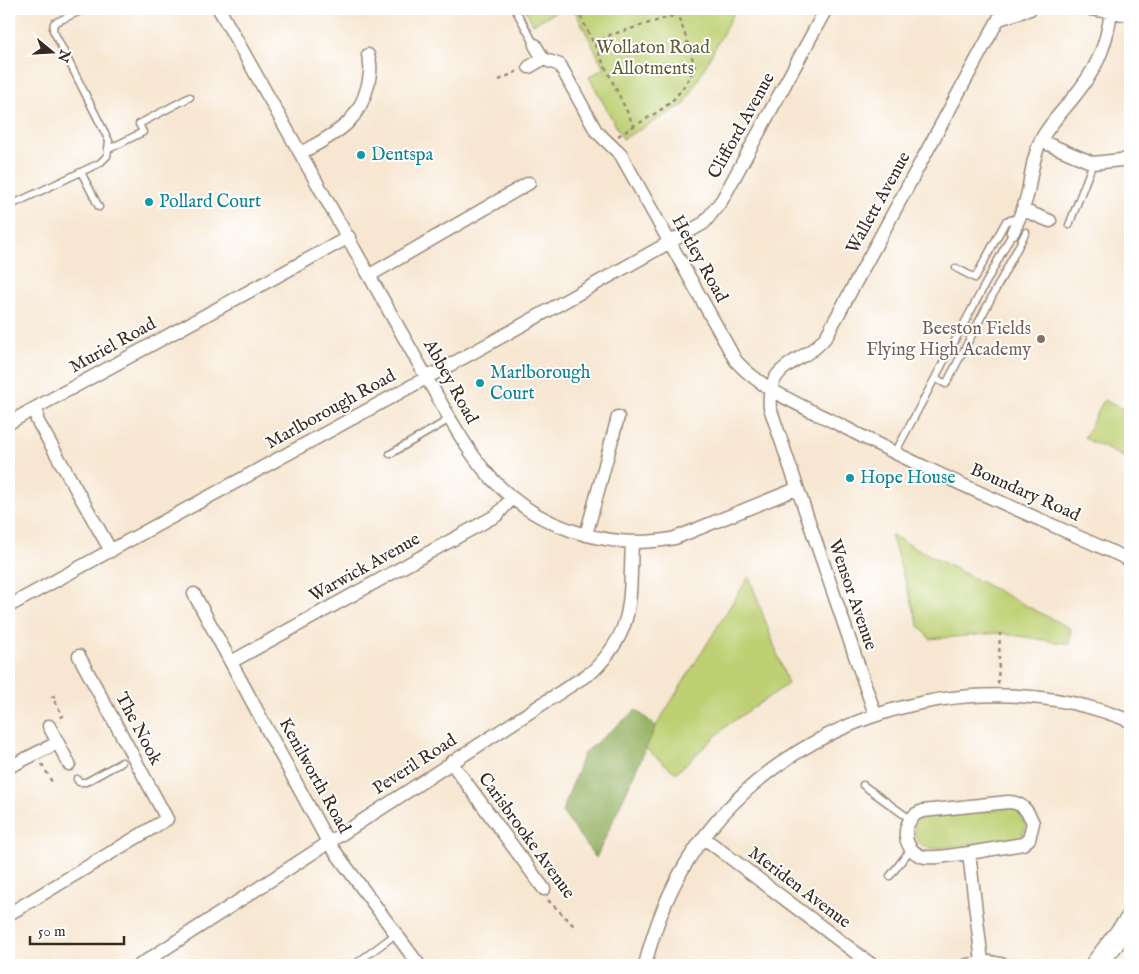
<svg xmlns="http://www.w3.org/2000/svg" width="1139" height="974" viewBox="0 0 1139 974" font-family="'IM FELL English',serif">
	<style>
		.green { fill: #bed073; stroke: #7c7d48 }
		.forest { fill: #96b265; stroke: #686e42 }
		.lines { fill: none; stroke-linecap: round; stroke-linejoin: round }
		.service-casing { stroke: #998878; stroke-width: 9 }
		.minor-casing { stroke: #998878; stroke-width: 15 }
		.primary-casing { stroke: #998878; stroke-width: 24 }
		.path { stroke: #998878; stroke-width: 2.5; stroke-dasharray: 4 4; stroke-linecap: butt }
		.service { stroke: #fff; stroke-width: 6 }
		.minor { stroke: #fff; stroke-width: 12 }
		.primary { stroke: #fff; stroke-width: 21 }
		.culture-dot { fill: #0f9aa8; stroke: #fff; stroke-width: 2 }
		.education-dot { fill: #8d6e63; stroke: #fff; stroke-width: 2 }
		.labels { text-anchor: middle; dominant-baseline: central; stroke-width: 4; stroke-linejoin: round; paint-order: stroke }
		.park-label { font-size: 18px; fill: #625c38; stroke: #fff }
		.street-label { font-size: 18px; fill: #3b2a1e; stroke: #fff }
		.culture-label { font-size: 18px; fill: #0d838f; stroke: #fff; text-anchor: start }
		.education-label { font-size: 18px; fill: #785e54; stroke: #fff; text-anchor: end }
	</style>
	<rect width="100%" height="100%" fill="#fff"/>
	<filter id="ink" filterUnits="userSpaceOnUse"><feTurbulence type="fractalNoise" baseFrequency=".02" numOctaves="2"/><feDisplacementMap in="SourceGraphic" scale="10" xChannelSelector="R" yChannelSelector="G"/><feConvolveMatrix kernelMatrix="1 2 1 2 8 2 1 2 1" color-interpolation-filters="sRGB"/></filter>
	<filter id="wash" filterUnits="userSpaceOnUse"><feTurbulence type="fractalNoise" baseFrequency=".0096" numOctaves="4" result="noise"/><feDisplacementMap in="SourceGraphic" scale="20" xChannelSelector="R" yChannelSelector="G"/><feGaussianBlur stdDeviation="1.12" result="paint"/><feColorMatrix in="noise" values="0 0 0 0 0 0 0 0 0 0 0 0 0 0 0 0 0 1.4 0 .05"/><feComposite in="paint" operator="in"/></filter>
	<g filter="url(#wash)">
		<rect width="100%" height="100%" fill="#f7e7d2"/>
		<path class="green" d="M525 9H561L533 24Z
			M574 9H736L685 104 623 139 589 77 604 68Z
			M1104 400 1130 413V460L1084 438Z
			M891 535 1071 629 1069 644 1000 633 930 639 919 626Z
			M749 576 788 684 729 724 676 773 645 748 656 726Z
			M1012 808 1019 812 1026 827 1020 839 930 849C917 845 913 837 915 824L921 817Z"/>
		<path class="forest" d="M636 710 656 726 596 858 562 812 584 753Z"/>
	</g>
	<g filter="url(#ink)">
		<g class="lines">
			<defs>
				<path id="service" d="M515 9 535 45
					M109 149 143 132 139 124 190 97
					M81 172 99 207
					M9 206 100 163 107 156 109 141 53 30 54 23 85 9
					M1069 225 1093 163
					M956 268 975 278 1006 221 1020 218
					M935 378 1013 232
					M895 453 935 378 946 384 1026 232
					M390 454 450 419
					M77 779 79 782H86L122 762
					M863 785 910 819
					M890 876 911 849
					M354 965 396 934"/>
				<path id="minor" d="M219 9 450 419C464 442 478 466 497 484 542 530 614 551 675 538L796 489
					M1091 9 1130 15
					M999 19 1030 9
					M535 45 543 59
					M529 67 543 59 560 65 596 131 621 155 736 361C762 390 804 407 838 424 933 474 1033 516 1130 560
					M1041 141 1093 163 1130 159
					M301 153C334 134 358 125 368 85 370 75 372 65 368 55
					M1023 210 1050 221
					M1013 232C1019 219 1025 206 1028 192 1031 175 1033 157 1041 140 1049 124 1062 112 1073 98 1096 70 1106 48 1111 12
					M370 275 529 183
					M9 423 37 407
					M586 535 618 417
					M111 551 37 420V407L349 237
					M194 594 328 842 419 965
					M9 606 492 342 704 223 722 200 826 9
					M231 662 497 515 512 498
					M875 714 770 408C765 359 808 364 827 335L1004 9
					M49 726 69 764
					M451 762 544 889
					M9 767 57 743
					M704 838 872 965
					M969 853 1023 844 1029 839 1033 823C1028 811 1022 802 1008 802L923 811C901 817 900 848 921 856 934 860 955 854 969 853L982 962
					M9 914 167 819 79 656
					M140 965 593 671C636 628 629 600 632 543
					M645 965C654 929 668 892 688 860 779 716 973 657 1130 721
					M967 965 991 962 1005 965"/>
				<path id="primary" d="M1096 965 1130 921"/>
			</defs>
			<use href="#service" class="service-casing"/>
			<use href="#minor" class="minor-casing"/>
			<use href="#primary" class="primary-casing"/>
			<path class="path" d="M577 9 634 126C667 107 677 102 695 67L677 9
				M595 45 610 35 679 14
				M499 80 518 71
				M618 136 634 126
				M998 684 1000 633
				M55 696 52 697 63 716 57 719
				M42 764 52 782
				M548 900 575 927"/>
			<use href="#service" class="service"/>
			<use href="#minor" class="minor"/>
			<use href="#primary" class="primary"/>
		</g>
	</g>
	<g class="culture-dot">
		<circle cx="361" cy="155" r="5"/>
		<circle cx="149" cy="202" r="5"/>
		<circle cx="480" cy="383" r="5"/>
		<circle cx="850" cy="478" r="5"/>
	</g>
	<circle class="education-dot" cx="1041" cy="339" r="5"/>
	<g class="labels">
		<g class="park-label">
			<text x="653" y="48">Wollaton Road<tspan x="653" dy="21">Allotments</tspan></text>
		</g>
		<g class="street-label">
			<text transform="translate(742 126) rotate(-61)">Clifford Avenue</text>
			<text transform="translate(879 203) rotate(-61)">Wallett Avenue</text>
			<text transform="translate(699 259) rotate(61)">Hetley Road</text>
			<text transform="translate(113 346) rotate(-29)">Muriel Road</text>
			<text transform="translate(450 382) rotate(61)">Abbey Road</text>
			<text transform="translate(331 410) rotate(-29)">Marlborough Road</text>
			<text transform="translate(1025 493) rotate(24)">Boundary Road</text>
			<text transform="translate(365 568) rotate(-29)">Warwick Avenue</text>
			<text transform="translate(852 595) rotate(71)">Wensor Avenue</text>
			<text transform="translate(138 729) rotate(62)">The Nook</text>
			<text transform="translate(415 765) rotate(-33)">Peveril Road</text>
			<text transform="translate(314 776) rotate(61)">Kenilworth Road</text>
			<text transform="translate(526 836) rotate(54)">Carisbrooke Avenue</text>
			<text transform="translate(799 888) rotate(37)">Meriden Avenue</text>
		</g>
		<g class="culture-label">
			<text x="371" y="155">Dentspa</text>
			<text x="159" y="202">Pollard Court</text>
			<text x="490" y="373">Marlborough<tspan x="490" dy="21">Court</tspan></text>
			<text x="860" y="478">Hope House</text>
		</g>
		<g class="education-label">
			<text x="1031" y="329">Beeston Fields<tspan x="1031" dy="21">Flying High Academy</tspan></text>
		</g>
	</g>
	<rect width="1139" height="974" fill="none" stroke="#fff" stroke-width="30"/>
	<g transform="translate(52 52) rotate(108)" stroke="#ffffff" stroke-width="4" paint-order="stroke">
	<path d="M0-4L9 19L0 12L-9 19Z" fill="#3b2a1e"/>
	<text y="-8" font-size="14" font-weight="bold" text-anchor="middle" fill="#3b2a1e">N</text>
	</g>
	<path d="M30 936v8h94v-8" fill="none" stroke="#3b2a1e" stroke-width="2.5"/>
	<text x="38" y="936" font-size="15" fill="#3b2a1e" stroke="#ffffff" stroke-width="4" paint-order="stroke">50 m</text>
</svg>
